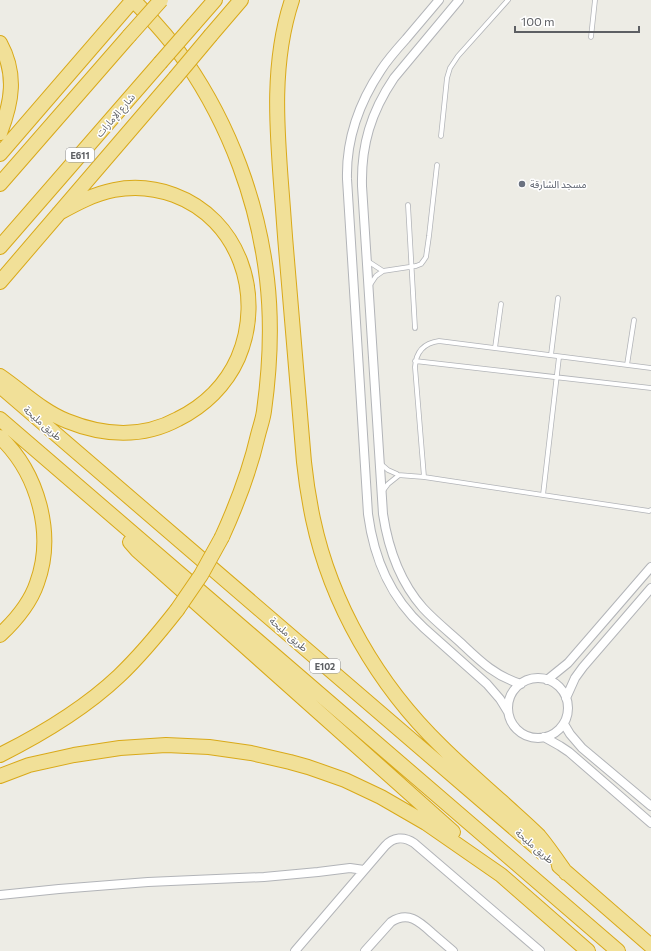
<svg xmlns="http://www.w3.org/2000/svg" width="651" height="951" viewBox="0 0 651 951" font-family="Commissioner,'Noto Sans Arabic',sans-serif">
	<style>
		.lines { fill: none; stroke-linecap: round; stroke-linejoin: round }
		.lane-casing { stroke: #b2b4b8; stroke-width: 5.5 }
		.street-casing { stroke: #b2b4b8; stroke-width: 10 }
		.highway-casing { stroke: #d9a919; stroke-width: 16 }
		.lane { stroke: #fff; stroke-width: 4 }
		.street { stroke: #fff; stroke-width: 8 }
		.highway { stroke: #f1e098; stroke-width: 14 }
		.highway-bridge-casing { stroke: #d9a919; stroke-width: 16; stroke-linecap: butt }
		.highway-bridge { stroke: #f1e098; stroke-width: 14 }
		.worship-dot { fill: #6b7280; stroke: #fff; stroke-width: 1.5 }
		.labels { text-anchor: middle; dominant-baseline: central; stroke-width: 3; stroke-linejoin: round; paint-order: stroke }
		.shield { fill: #fff; stroke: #8e8f92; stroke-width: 1 }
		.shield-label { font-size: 9px; font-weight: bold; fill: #5d5f63 }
		.street-label { font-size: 10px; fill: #5d5f63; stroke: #fff }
		.worship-label { font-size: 10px; fill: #5b616d; stroke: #fff; text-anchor: start }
	</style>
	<rect width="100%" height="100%" fill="#edece5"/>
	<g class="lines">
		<defs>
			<path id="lane" d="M591 37 595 0
				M441 136 447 78 450 68 458 56 508 0
				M408 205 415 328
				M366 260 383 271
				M370 285 376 276 383 271 416 266 421 264 424 260 426 257 429 236 437 165
				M495 348 501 304
				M551 355 558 298
				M415 361 651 388
				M627 365 634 320
				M381 464 388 470 397 474 398 476 388 484 382 492
				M398 475 424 477 649 511 651 510
				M424 477 415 367C416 351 424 343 439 341L651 368
				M543 495 559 357"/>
			<path id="street" d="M439 0C428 13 417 26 406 39 397 49 388 59 381 70 359 103 346 140 347 179L368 514C374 559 390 597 424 628L487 684 500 699 508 712
				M459 0 394 78C371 112 361 145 362 186L383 514C388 547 400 582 423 608 435 621 449 632 461 643 480 661 495 676 521 684
				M508 708a30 30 0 1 1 60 0a30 30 0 1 1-60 0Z
				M547 680 568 663 651 567
				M566 698 575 678 583 667 651 588
				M564 724 570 734 582 748 651 806
				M544 737 560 746 569 752 651 823
				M0 895 59 889 148 882 264 877 318 872 350 868 364 870
				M295 951 385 846C393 837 404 836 414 843L540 951
				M365 951 391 922C408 911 419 921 432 933 439 939 446 945 453 951"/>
			<path id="highway" d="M133 0C152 19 171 40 186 62 230 126 258 202 267 279 272 322 270 368 264 411 263 419 260 427 258 435 250 470 237 504 222 537
				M292 0C268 72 279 149 284 223 290 303 297 383 304 462 306 481 309 500 313 519 331 604 378 685 441 746 460 765 481 783 501 801 514 813 527 824 539 836 549 848 557 860 566 873
				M194 24 215 0
				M211 35 241 0
				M0 43C17 74 12 102 0 133
				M0 154 133 0
				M0 184 129 36
				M0 247 160 63
				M0 282 175 78
				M0 376C22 391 42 411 67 421 104 436 143 438 178 419 204 406 226 385 238 358 265 295 239 219 174 195 155 188 134 186 114 190 94 194 77 203 59 213
				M0 386 543 853
				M0 419 618 951
				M0 437C38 473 55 534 37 583 30 604 16 620 0 635
				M130 542 137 550 453 832
				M0 755C42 734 84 709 119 676 140 656 159 633 177 610
				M0 776 29 765 74 755 120 748 166 745 209 747 251 753 290 762 308 767 345 780 381 797 426 823 501 875 588 951
				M559 866 651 946"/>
		</defs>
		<use href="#lane" class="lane-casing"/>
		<use href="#street" class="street-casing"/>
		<use href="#highway" class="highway-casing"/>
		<use href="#lane" class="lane"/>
		<use href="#street" class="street"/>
		<use href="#highway" class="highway"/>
		<defs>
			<path id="highway-bridge" d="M129 36 161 0
				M160 63 194 24
				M175 78 211 35
				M177 610 201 575 222 537"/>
		</defs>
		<use href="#highway-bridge" class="highway-bridge-casing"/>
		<use href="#highway-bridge" class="highway-bridge"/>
	</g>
	<circle class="worship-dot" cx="522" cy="184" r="4"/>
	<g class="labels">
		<g class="shield">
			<rect x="66" y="148" width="28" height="14" rx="3"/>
			<rect x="310" y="659" width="30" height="14" rx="3"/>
		</g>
		<g class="shield-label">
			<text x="80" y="155">E611</text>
			<text x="325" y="666">E102</text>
		</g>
		<g class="street-label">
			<text transform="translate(115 115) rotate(-49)">شارع الإمارات</text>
			<text transform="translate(43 423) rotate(41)">طريق مليحة</text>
			<text transform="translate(289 634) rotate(41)">طريق مليحة</text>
			<text transform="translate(535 846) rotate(41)">طريق مليحة</text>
		</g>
		<g class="worship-label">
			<text x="530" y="184">مسجد الشارقة</text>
		</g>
	</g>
	<path d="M515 26v6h124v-6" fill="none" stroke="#5d5f63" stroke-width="2"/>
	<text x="521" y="26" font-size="12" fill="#5d5f63" stroke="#ffffff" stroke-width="3" paint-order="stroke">100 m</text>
</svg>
